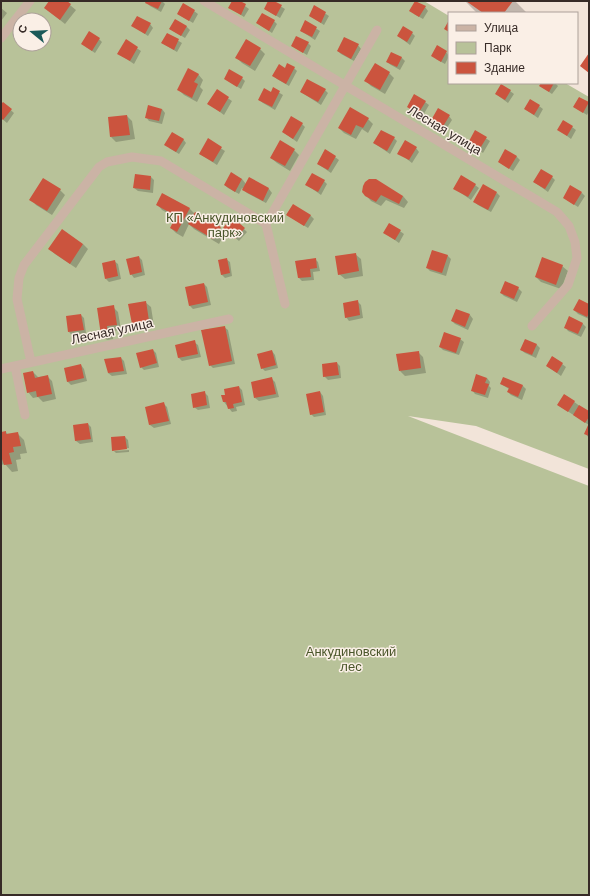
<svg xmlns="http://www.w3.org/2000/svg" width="590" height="896" viewBox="0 0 590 896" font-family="Arial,sans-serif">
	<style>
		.green { fill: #b8c299; fill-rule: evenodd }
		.shadow { fill: #0003 }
		.building { fill: #cb543e }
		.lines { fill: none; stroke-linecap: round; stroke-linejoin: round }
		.minor { stroke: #cbb3a5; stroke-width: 9 }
		.labels { text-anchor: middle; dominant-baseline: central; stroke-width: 3; stroke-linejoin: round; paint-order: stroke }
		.street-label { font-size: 13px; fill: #362a26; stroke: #faefe6 }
		.park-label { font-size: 13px; fill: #495529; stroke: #faefe6 }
	</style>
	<rect width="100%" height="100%" fill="#f2e4d9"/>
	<path class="green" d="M1 1H424L449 16V83H565L589 97V469L476 426 408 416 589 486V895H1ZM20 20H44V44H20Z"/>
	<path class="shadow" d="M50 1H65L76 10 65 24 45 8Z
		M147 1H162L165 4 161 12 150 6 146 2Z
		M234 1H238L249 9 244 17 230 8Z
		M270 1H272L285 9 280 18 265 9Z
		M465 1H515L527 13H477Z
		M315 7 329 16 324 25 310 16Z
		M425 7 428 11 423 19 414 14Z
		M1 8 7 13 1 21Z
		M194 11 198 14 193 23 178 14Z
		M274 21 277 24 272 33 257 23Z
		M306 22 320 31 315 40 301 31Z
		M150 24 153 28 148 36 133 26Z
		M186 26 190 30 185 38 170 29Z
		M412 33 415 36 410 45 398 36Z
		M167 34 182 43 177 52 162 43Z
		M99 39 102 42 95 53 86 47Z
		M126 41 141 51 134 64 119 54Z
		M308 43 311 46 307 55 292 46Z
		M358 45 361 49 354 61 341 54 338 51Z
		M260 49 265 54 255 71 242 63 237 58Z
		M446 52 449 56 445 64 436 59Z
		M401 57 405 61 400 70 391 65 387 62Z
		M294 68 297 71 289 86 277 79 274 76 285 69Z
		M389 73 394 78 385 94 371 86 366 81Z
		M198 74 203 80 200 87 203 90 197 102 184 95 179 90Z
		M242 78 245 81 241 89 225 79Z
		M542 83H555L558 86 552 94 540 86Z
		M273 89 283 95 275 110 263 103 259 100 271 93Z
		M325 90 328 93 321 105 301 92Z
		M217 91 232 101 224 115 209 104Z
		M510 91 514 94 508 103 496 94Z
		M579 98 589 104V111L587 115 574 107Z
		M531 100 543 109 538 118 525 109Z
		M425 102 429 105 422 117 408 107Z
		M3 103 14 113 7 123 1 118V105Z
		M162 109 165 113 162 124 149 121 146 117Z
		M127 116 132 121 135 139 116 142 111 137Z
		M449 116 452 120 445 131 432 121Z
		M368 119 373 124 368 133 362 129 356 139 344 133 339 128Z
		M564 121 576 130 571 139 559 130Z
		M302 124 305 127 297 142 283 132Z
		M476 132 490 141 483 153 469 143Z
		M394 138 397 141 390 154 374 143Z
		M183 139 186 143 179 154 169 148Z
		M208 140 225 151 217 165 200 154Z
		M416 148 419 152 412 163 399 153Z
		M294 150 299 155 290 171 277 163 271 158Z
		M516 156 520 160 513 171 499 162Z
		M335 157 339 160 331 173 318 164Z
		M231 174 242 179 246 184 249 179 269 189 272 193 266 203 247 193 242 188 239 194 228 188 225 185Z
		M151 177 154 180 153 193 138 191 134 188Z
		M552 177 555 180 548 192 534 182Z
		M324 181 327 184 321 195 307 185Z
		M475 185 479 188 471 200 454 188Z
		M60 190 65 195 52 215 36 205 31 199Z
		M363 192 403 196 408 202 404 208 386 200 381 206 371 201Z
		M497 193 500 196 491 212 478 205 475 202Z
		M582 193 585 196 578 207 564 198Z
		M163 194 190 209 195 214 220 228 225 233 219 244 194 229 189 224 183 237 176 233 171 228 177 218 162 210 157 204Z
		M287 215H310L314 219 308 228Z
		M390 224 404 234 399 243 385 233Z
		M244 229 247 232 239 241 227 231Z
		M83 244 88 249 76 268 55 254 50 249Z
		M432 251 448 256 451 259 446 276 430 271 427 268Z
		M355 254 361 259 363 276 345 279 339 274Z
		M139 257 142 260 145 275 134 278 131 274Z
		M226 259 230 262 232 276 225 278 221 274Z
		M315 259 318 262 320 271 313 272 314 280 302 281 299 278 296 261Z
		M114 261 118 264 121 279 109 282 106 279Z
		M562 266 568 271 561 289 541 282 536 277Z
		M505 283 518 288 522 292 517 302 504 296 501 293Z
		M204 284 207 287 211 305 193 309 190 306 186 288Z
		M357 301 361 305 363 318 349 321 346 317Z
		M145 302 151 307 154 326 138 328 133 323Z
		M589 305V319L578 314 574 310Z
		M113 307 118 312 121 330 112 331 113 339 107 340 102 334Z
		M81 315 84 318 86 333 72 335 69 332Z
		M470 315 473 319 468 330 455 324 452 321Z
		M570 318 583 324 586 327 581 337 568 331 565 327Z
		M224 327 228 330 235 364 213 368 210 365Z
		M460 339 464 342 459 355 443 350 440 347Z
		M525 340 537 345 540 348 536 358 525 353 521 350Z
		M194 342 198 345 201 357 182 361 179 358 176 346Z
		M153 350 156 353 159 367 144 370 141 367Z
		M272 351 275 355 278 368 265 371 262 368Z
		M418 352 423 357 426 373 405 376 400 371Z
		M553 357 566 367 561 376 547 366Z
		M121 358 124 361 127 374 112 376 108 373Z
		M337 363 340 366 341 378 328 380 324 376Z
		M81 365 84 369 87 381 71 385 67 381Z
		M33 372 38 377 47 376 52 381 56 399 43 402 38 397 33 398 28 392Z
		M487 378 490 382 489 386 491 388 488 398 475 394 472 390Z
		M272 379 275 382 279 397 259 401 255 398Z
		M501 384 523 386 526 389 522 400 511 395 508 392 509 389Z
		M239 387 242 390 245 405 236 407 237 411 232 412 224 402 226 395Z
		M320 392 323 396 326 415 314 417 311 414Z
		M205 393 208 396 210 408 198 410 194 407Z
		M565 395 589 413V438L585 433 589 425 558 405Z
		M164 404 167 407 171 424 154 428 150 425 146 408Z
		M88 424 91 427 93 442 80 444 76 441 74 426Z
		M6 432 8 435 17 433 24 440 27 453 20 454 21 459 16 460 18 471 12 472 5 464 1 465V433Z
		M125 437 128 440 129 448 114 449V451L129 450V452L116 453 113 450Z"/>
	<path class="building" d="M49 1H67L71 4 60 20 44 8Z
		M146 1H162L158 9 145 3Z
		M232 1H240L246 4 241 15 228 8Z
		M268 1H274L282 5 276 16 264 9Z
		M415 1 426 6 419 17 409 11Z
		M466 1H513L504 13H483Z
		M183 3 195 10 189 21 177 14Z
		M314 5 326 12 321 23 309 16Z
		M262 13 275 20 269 31 256 23Z
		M137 16 151 23 145 34 131 26Z
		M175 19 187 26 181 36 169 29Z
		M305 20 317 27 312 37 300 31Z
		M449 20V32L444 29Z
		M403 26 413 32 407 42 397 36Z
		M89 31 100 38 92 51 81 44Z
		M167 33 179 39 174 50 161 43Z
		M296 36 309 42 303 53 291 46Z
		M344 37 359 44 351 59 337 51Z
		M126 39 138 47 130 61 117 54Z
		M246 39 261 48 250 66 235 58Z
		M437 45 447 51 441 62 431 56Z
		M391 52 402 57 397 67 386 62Z
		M589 53V73L580 66Z
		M287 63 295 67 286 84 272 76 279 64 285 68Z
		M375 63 390 72 380 90 364 81Z
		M188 68 199 74 194 82 198 84 192 98 177 90Z
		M229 69 243 77 237 87 224 79Z
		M307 79 326 89 318 102 300 92Z
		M541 83H554L549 92 539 86Z
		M501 84 511 90 505 100 495 94Z
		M273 87 280 91 272 107 258 100 264 88 271 92Z
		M217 89 229 97 220 112 207 104Z
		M414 94 426 101 418 114 407 107Z
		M579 97 589 102 583 113 573 107Z
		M530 99 540 105 534 115 524 109Z
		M3 102 12 109 3 120 1 118V104Z
		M148 105 162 109 159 121 145 118Z
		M350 107 369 118 363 128 356 125 351 135 338 128Z
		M438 108 450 115 442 128 430 122Z
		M127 115 130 135 110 137 108 117Z
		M291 116 303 123 293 139 282 132Z
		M563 120 573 126 567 136 557 130Z
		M381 130 395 137 387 151 373 143Z
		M475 130 487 137 479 150 468 143Z
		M172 132 184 139 176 152 164 145Z
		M208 138 222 147 213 162 199 154Z
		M280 140 295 149 285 166 270 158Z
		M405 140 417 147 409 160 397 154Z
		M325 149 336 156 328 170 317 164Z
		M505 149 517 156 509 169 498 162Z
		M541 169 553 176 545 189 533 182Z
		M231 172 242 179 235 192 224 185Z
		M312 173 325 180 318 192 305 185Z
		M135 174 151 176 150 190 133 188Z
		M461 175 476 184 468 197 453 189Z
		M249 177 269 188 263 201 242 190Z
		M43 178 61 189 47 211 29 200Z
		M369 179H376L403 196 399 204 381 195 376 202 365 196 362 192 363 186 365 182Z
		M483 184 497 192 488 210 473 202Z
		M570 185 582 192 574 205 563 198Z
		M162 193 190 208 177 232 170 228 176 216 156 205Z
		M293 204 311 215 304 226 286 215Z
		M195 212 221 227 213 239 188 224Z
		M232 217 245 228 235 239 223 228Z
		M389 223 401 230 395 240 383 233Z
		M62 229 83 244 70 264 48 249Z
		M432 250 448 255 442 273 426 268Z
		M356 253 359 271 338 275 335 256Z
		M139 256 142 272 130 275 126 259Z
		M542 257 563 265 556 285 535 277Z
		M227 258 230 273 221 275 218 260Z
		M316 258 317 268 310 269 311 277 298 278 295 261Z
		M115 260 118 276 105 279 102 263Z
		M505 281 519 287 514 299 500 293Z
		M204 283 208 302 189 306 185 287Z
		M579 299 589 304V313L587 317 573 310Z
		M358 300 360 315 345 318 343 303Z
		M146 301 149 321 132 324 128 304Z
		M114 305 117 325 107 326 108 334 101 335 97 308Z
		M456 309 470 314 465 327 451 321Z
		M81 314 84 330 68 332 66 316Z
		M569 316 583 323 578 334 564 328Z
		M225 326 232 361 209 366 201 330Z
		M444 332 461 338 456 353 439 347Z
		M525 339 537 344 532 355 520 350Z
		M195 340 198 354 178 358 175 345Z
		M153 349 157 363 140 368 136 353Z
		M272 350 276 365 261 369 257 354Z
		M419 351 421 368 399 371 396 354Z
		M552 356 563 363 557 373 546 366Z
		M121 357 124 371 108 373 104 359Z
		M337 362 339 375 323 377 322 364Z
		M81 364 84 378 67 382 64 368Z
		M33 371 35 378 48 375 52 394 37 397 36 391 27 393 23 373Z
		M476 374 487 378 485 383 489 384 485 395 471 391Z
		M272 377 276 394 254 398 251 382Z
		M503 377 523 385 518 397 507 392 509 388 500 384Z
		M239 386 242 402 233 404 234 408 228 409 226 402H223L221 395H225L224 389Z
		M205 391 207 405 193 408 191 394Z
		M320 391 324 412 310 415 306 394Z
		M564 394 575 401 568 412 557 405Z
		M164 402 169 421 149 425 145 407Z
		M579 405 589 411V417L585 423 573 415Z
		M88 423 91 439 75 441 73 425Z
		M589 423V436L584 434Z
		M6 431V434L18 432 21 446 13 447 14 452 9 453 12 464 4 465 1 456V432Z
		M125 436 127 449 112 451 111 437Z"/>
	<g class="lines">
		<path class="minor" d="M204 1 557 212 569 226 575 242 577 258 568 285 532 326
			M1 38 30 1
			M285 304 266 224 377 30
			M31 362 17 299 19 278 24 265 99 167 107 162 132 157 161 161 266 224
			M15 366 25 415
			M1 369 229 319"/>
	</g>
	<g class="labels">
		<g class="street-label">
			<text transform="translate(445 130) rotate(31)">Лесная улица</text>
			<text transform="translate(112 331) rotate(-12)">Лесная улица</text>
		</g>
		<g class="park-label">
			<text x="225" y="217">КП «Анкудиновский<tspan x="225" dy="15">парк»</tspan></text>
			<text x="351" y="651">Анкудиновский<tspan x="351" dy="15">лес</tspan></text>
		</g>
	</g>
	<rect width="590" height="896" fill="none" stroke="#362a26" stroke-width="4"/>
	<rect x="448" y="12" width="130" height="72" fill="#faefe6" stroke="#aca099"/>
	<rect x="456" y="25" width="20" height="6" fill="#cbb3a5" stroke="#aca099"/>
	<text x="484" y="32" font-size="12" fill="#362a26">Улица</text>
	<rect x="456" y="42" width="20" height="12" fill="#b8c299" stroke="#aca099"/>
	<text x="484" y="52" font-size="12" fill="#362a26">Парк</text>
	<rect x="456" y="62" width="20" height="12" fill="#cb543e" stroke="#aca099"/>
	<text x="484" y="72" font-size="12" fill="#362a26">Здание</text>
	<g transform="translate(32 32) rotate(288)"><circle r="19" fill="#faefe6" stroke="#aca099"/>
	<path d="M0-3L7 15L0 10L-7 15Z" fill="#1a5958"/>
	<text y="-6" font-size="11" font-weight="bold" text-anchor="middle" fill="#362a26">С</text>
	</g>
</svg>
